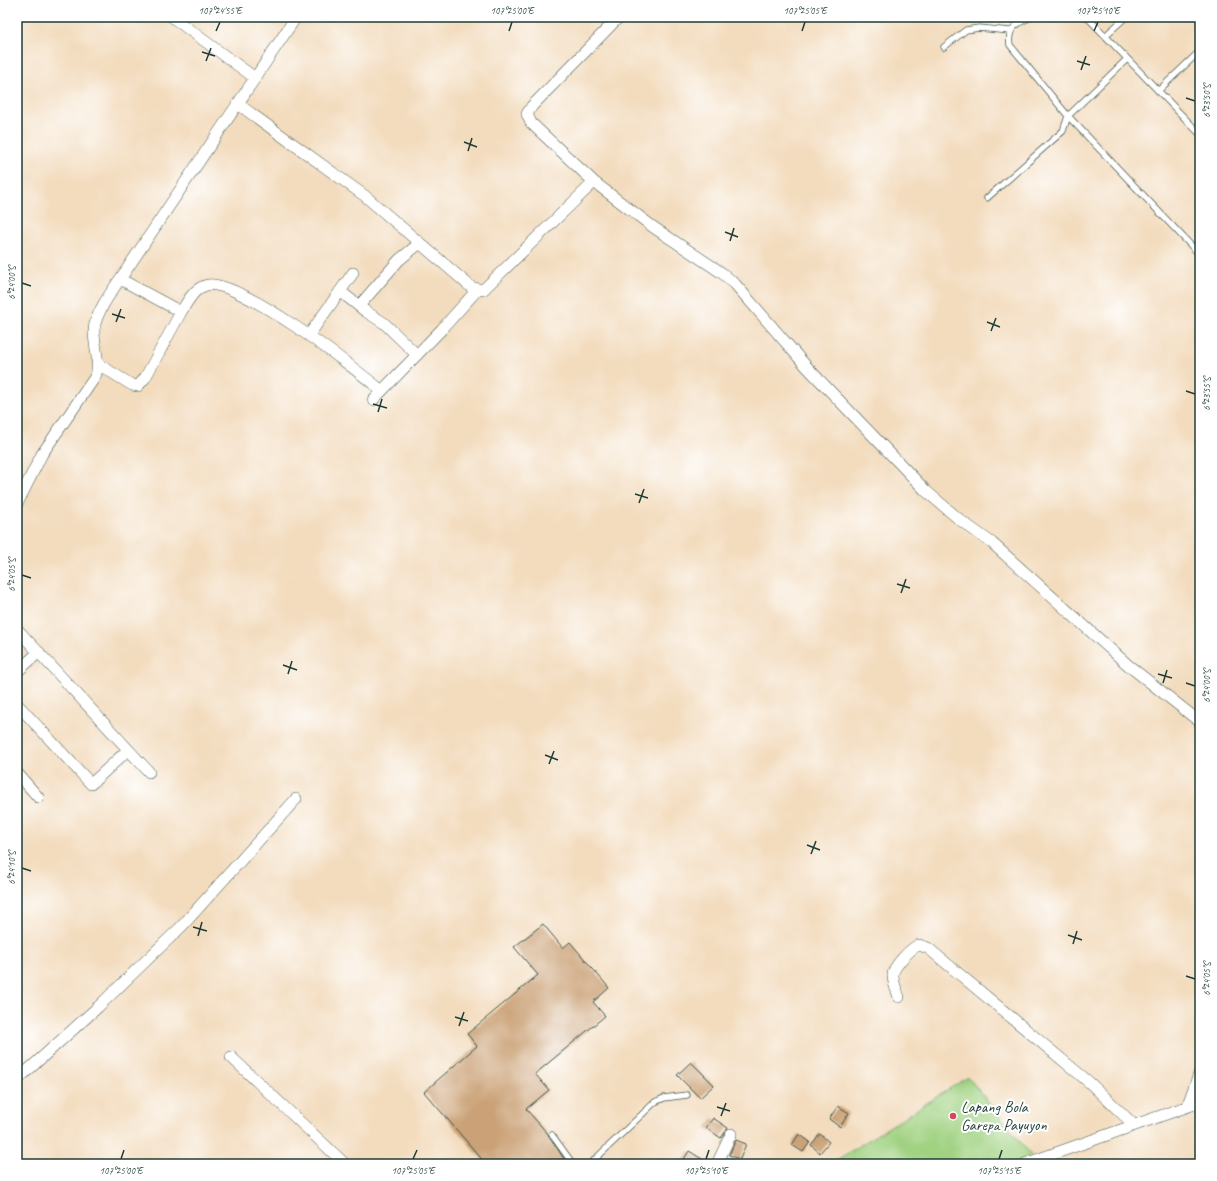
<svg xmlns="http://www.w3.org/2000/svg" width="1217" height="1181" viewBox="0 0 1217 1181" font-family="Caveat,sans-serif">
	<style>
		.green { fill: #a0d282; stroke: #60885b }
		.building { fill: #cba277 }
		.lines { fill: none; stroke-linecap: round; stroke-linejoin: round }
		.service-casing { stroke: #3f5549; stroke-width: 7 }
		.minor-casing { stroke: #3f5549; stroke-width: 12 }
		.service { stroke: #fff; stroke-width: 5.5 }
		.minor { stroke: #fff; stroke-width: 11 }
		.ticks { fill: none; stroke: #1f3d34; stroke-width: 1.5 }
		.poi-dot { fill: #d1495b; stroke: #fff; stroke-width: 1.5 }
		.labels { text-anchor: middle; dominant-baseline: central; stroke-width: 4; stroke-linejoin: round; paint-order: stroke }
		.poi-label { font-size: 16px; fill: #1f3d34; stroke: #fff; text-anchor: start }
		.neatline { fill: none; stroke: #1f3d34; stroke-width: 1.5 }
		.ticks-label { font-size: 10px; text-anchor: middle; fill: #1f3d34 }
	</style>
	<rect width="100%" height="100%" fill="#fff"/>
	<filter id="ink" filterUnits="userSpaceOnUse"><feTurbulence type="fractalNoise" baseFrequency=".025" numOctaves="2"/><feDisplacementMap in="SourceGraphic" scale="8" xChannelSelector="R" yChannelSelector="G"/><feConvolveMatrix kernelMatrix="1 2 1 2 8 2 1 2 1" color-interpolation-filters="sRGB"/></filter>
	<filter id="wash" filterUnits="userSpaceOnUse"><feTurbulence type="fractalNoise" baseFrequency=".012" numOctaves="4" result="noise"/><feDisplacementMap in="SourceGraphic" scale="16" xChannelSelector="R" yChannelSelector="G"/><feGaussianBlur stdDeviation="0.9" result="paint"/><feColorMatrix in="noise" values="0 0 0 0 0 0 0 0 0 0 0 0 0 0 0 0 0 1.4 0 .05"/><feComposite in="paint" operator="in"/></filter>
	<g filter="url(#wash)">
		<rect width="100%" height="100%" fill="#f3dcbe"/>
		<path class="green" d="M968 1077 1031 1155 1013 1164H837L835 1161Z"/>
		<g id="blocks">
			<path class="building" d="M543 924 563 948 570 942 609 988 593 1002 605 1016 535 1074 549 1090 526 1109 548 1134 564 1159 559 1164H486L424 1092 477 1046 467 1034 538 975 514 947Z
				M691 1062 714 1085 700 1098 677 1075Z
				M838 1106 849 1113 840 1127 829 1119Z
				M713 1118 728 1128 721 1138 706 1128Z
				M799 1134 810 1142 803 1152 792 1145Z
				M820 1134 829 1142 820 1153 811 1145Z
				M736 1140 746 1144 740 1159 729 1155Z
				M689 1151 710 1164H681Z"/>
		</g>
	</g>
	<g filter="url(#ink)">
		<use href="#blocks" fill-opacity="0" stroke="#3f5549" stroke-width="1"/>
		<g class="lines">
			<defs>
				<path id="service" d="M1031 17C1017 23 1007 29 1010 45L1068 116 1200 255
					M1087 17 1200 134
					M1106 35 1126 17
					M944 47 966 30 979 28 1010 31
					M1158 91 1200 51
					M987 198 1063 131 1068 116 1127 59
					M552 1135 573 1164
					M590 1164 655 1102 664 1098 687 1095"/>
				<path id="minor" d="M172 17 255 78
					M238 104 365 196 471 287 483 290 594 182 653 227 722 273 735 284 807 367 926 491 960 520 992 543 1128 665 1200 722
					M594 182 531 123 527 114 532 106 619 17
					M120 279 181 312C188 301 194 288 207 285 238 278 356 369 382 391
					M340 291 365 311 384 323 417 355
					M359 306 399 260 420 243
					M309 335 353 273
					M98 364 132 385 138 386 145 378 181 312
					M373 400 442 329 477 290
					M17 504 42 454 95 377C101 362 94 347 94 331 94 313 117 284 127 269L296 17
					M17 629 149 772
					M17 672 39 652
					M17 704 91 784 128 750
					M17 773 38 797
					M899 997C897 991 893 983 893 976 892 967 911 948 919 945L928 948 1090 1083 1133 1124
					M231 1057 345 1164
					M17 1080 98 1007 182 926 296 799
					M1187 1107 1200 1071
					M717 1164 731 1134
					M1025 1164 1200 1102"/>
			</defs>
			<use href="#service" class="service-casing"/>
			<use href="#minor" class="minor-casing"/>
			<use href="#service" class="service"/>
			<use href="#minor" class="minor"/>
		</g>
	</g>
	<path class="ticks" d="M216 31 220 22M509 31 512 22M802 31 805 22M1094 31 1098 22M202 52 215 56M206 61 211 48M1077 61 1090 65M1081 70 1086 56M1186 98 1195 101M464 142 477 147M468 151 472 138M725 232 738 237M730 241 734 228M22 283 31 286M112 314 125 318M116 322 121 309M987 322 1000 327M991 331 996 318M1186 391 1195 394M373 404 387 408M378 412 382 399M635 494 648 498M639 503 644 489M22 575 31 578M897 584 910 588M901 593 906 579M283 665 297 670M288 674 292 661M1158 674 1172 678M1163 683 1167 670M1186 683 1195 686M545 755 558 760M549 764 554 751M807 845 820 850M811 854 816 841M22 868 31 871M193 927 207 931M1068 935 1082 940M198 936 202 922M1073 944 1077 931M1186 976 1195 979M455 1017 468 1021M459 1026 464 1012M717 1107 730 1111M721 1116 726 1103M121 1159 124 1150M413 1159 417 1150M706 1159 709 1150M999 1159 1002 1150"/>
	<circle class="poi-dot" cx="953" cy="1116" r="4"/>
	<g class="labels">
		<g class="poi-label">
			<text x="961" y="1107">Lapang Bola<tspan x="961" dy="18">Garepa Payuyon</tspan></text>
		</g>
	</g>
	<rect width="1217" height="1181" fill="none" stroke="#fff" stroke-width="44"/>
	<rect x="22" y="22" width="1173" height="1137" class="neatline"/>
	<g class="ticks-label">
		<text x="220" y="14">107°24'55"E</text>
		<text x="512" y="14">107°25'00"E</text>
		<text x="805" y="14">107°25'05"E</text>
		<text x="1098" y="14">107°25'10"E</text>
		<text transform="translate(1206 101) rotate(-90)" y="4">6°23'50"S</text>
		<text transform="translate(11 283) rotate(-90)" y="4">6°24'00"S</text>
		<text transform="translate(1206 394) rotate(-90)" y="4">6°23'55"S</text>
		<text transform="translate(11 575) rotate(-90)" y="4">6°24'05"S</text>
		<text transform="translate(1206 686) rotate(-90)" y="4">6°24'00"S</text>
		<text transform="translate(11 868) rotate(-90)" y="4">6°24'10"S</text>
		<text transform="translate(1206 979) rotate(-90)" y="4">6°24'05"S</text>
		<text x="121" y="1174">107°25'00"E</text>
		<text x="413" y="1174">107°25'05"E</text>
		<text x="706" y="1174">107°25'10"E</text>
		<text x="999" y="1174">107°25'15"E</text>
	</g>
</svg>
